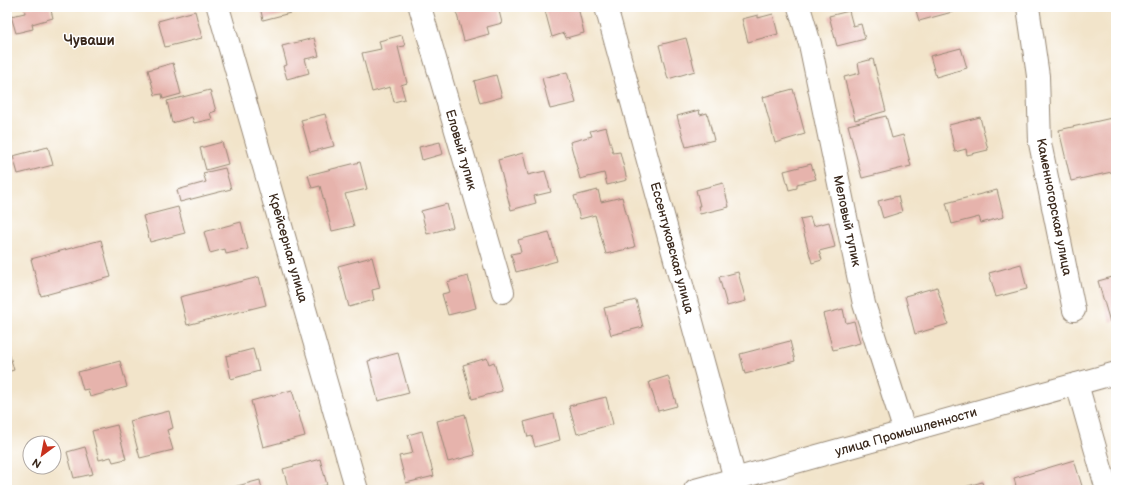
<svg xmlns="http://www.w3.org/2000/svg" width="1123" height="497" viewBox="0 0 1123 497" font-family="'Balsamiq Sans',sans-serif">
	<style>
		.building { fill: #e6b3ac }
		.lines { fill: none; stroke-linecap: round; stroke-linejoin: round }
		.minor-casing { stroke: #968774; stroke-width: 24 }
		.secondary-casing { stroke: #968774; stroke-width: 24 }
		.minor { stroke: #fff; stroke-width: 22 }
		.secondary { stroke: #fff; stroke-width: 22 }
		.labels { text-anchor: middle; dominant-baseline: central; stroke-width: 3; stroke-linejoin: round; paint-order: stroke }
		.street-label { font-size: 13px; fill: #3b2a1e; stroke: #fff }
		.neighbourhood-label { font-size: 14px; font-weight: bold; fill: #3b2a1e; stroke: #fff }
	</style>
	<rect width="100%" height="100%" fill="#fff"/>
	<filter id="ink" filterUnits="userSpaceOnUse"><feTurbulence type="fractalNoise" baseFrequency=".025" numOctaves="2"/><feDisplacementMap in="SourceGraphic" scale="8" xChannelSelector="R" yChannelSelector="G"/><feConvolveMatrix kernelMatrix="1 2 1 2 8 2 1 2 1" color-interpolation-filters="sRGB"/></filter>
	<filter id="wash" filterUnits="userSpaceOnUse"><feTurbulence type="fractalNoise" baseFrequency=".012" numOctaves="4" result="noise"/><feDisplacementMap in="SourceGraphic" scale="16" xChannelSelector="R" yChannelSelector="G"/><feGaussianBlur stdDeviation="0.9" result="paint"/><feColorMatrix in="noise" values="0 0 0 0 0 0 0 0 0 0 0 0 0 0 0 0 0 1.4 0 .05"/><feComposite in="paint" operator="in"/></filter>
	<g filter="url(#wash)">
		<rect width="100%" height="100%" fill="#f2e4ca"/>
		<g id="blocks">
			<path class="building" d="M24 7H50L53 18 32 24 33 29 16 33 11 16 25 13Z
				M260 7H301L302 10 263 20Z
				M455 7H498L502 23 487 27 489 34 464 41Z
				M544 7H578L584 33 566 38 564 33 552 37Z
				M915 7H954L956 11 919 21Z
				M195 11 202 38 165 47 158 21Z
				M849 11 853 26 861 24 865 39 837 46 829 16Z
				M773 14 778 34 748 42 742 19 758 15V18Z
				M402 35 405 46 398 47 407 83 401 85 405 99 394 102 390 87 372 92 362 53 381 49 379 41Z
				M314 38 319 56 305 59 309 73 287 79 283 66 287 65 282 46Z
				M686 38 695 71 668 79 659 45Z
				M961 48 967 68 936 77 930 56Z
				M873 59 886 111 855 120 844 77 860 73 858 63Z
				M173 63 181 94 163 99 162 94 155 95 148 70Z
				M567 72 576 103 550 109 542 78Z
				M496 75 502 97 480 103 474 81Z
				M793 89 805 134 775 143 763 97Z
				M210 90 216 111 210 113 212 119 194 123 192 117 172 123 167 101Z
				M699 110 700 115 707 113 714 140 686 147 677 116Z
				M325 114 334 146 310 152 301 120Z
				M886 116 892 138 903 135 911 166 862 178 848 125Z
				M980 117 988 150 967 155 966 149 955 152 949 125Z
				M1116 117V171L1071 181 1059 130Z
				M606 127 613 153 620 152 627 180 607 185 604 173 580 179 570 142 592 136 590 131Z
				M222 142 228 164 206 170 200 148Z
				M440 142 443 154 422 160 419 147Z
				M48 147 53 165 18 174 13 156Z
				M523 153 528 175 545 171 551 192 534 196 536 203 511 210 498 160Z
				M360 162 367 189 345 194 354 226 332 231 320 186 312 188 308 175Z
				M811 164 816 179 797 184V188L789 190 784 171Z
				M225 168 231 189 180 202 177 190 206 182 203 173Z
				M723 183 729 207 700 214 698 206H700L696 190Z
				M598 190 601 202 622 197 635 247 606 254 595 215 580 219 574 196Z
				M997 190 1004 217 981 223 979 217 952 224 946 203Z
				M898 196 902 212 883 218 878 201Z
				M447 204 453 227 427 234 421 211Z
				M178 207 185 233 150 242 143 216Z
				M810 217 813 226 829 222 835 247 819 251 822 260 812 263 800 219Z
				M241 222 248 249 226 254 225 249 210 253 204 232Z
				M549 232 557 261 516 272 511 254 521 252 518 240Z
				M101 240 111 277 41 296 31 259Z
				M372 257 380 288 372 290 374 300 349 307 338 266Z
				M1021 264 1027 289 996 297 989 273Z
				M738 272 746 301 727 306 719 277Z
				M468 276 476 308 448 315 442 294 450 292 447 282Z
				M1116 276V320L1110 322 1098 281Z
				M259 277 266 305 187 325 180 297Z
				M937 287 948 324 915 334 905 296Z
				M636 300 643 327 611 335 604 308Z
				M843 309 846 323 854 321 860 343 833 350 823 314Z
				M790 341 795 361 745 374 740 354Z
				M7 346 14 370 7 372Z
				M253 349 259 371 231 379 226 356Z
				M398 353 409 393 378 401 368 361Z
				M487 358 489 364 494 362 502 391 472 399 463 365Z
				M120 361 127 387 90 397 88 389 83 390 78 372Z
				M668 376 677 406 658 411 649 382Z
				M292 390 305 436 263 447 251 401Z
				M606 397 613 424 577 434 569 406Z
				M169 411 173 428 167 430 173 450 140 458 130 421Z
				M465 414 475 455 448 462 437 421Z
				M554 414 560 440 535 447 532 436 528 437 524 422Z
				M117 425 126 459 113 462 111 457 99 460 92 431Z
				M422 431 434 476 406 483 399 456 413 453 408 435Z
				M85 447 93 474 74 478 67 452Z
				M320 459 327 485 306 490H289L283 469Z
				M1074 460 1082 486 1076 488V490H1017L1014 478Z
				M260 480 262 490H222Z
				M982 482 984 490H954Z"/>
		</g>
	</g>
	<g filter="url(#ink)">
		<use href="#blocks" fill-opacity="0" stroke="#968774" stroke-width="1"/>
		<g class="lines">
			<defs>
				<path id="minor" d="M218 7 357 490
					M420 7 503 292
					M606 7 738 490
					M799 7 810 44 864 304 905 432
					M1028 7 1038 76 1040 143 1074 310
					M1077 384 1107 490"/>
				<path id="secondary" d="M695 490 1116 373"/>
			</defs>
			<use href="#minor" class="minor-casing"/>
			<use href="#secondary" class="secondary-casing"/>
			<use href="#minor" class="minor"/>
			<use href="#secondary" class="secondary"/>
		</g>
	</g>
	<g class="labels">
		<g class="street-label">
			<text transform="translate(461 150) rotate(74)">Еловый тупик</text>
			<text transform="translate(1054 207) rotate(79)">Каменногорская улица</text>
			<text transform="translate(847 221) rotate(78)">Меловый тупик</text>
			<text transform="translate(288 248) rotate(74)">Крейсерная улица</text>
			<text transform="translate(672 248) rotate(75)">Ессентуковская улица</text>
			<text transform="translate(906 432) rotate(-16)">улица Промышленности</text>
		</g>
		<g class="neighbourhood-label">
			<text x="89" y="40">Чуваши</text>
		</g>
	</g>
	<rect width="1123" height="497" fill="none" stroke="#fff" stroke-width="24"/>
	<g transform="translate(42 455) rotate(212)"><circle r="19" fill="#ffffff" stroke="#b1aaa5"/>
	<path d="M0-3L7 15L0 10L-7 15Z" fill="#c8321e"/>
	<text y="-6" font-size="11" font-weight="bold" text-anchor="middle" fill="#3b2a1e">N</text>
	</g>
</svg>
